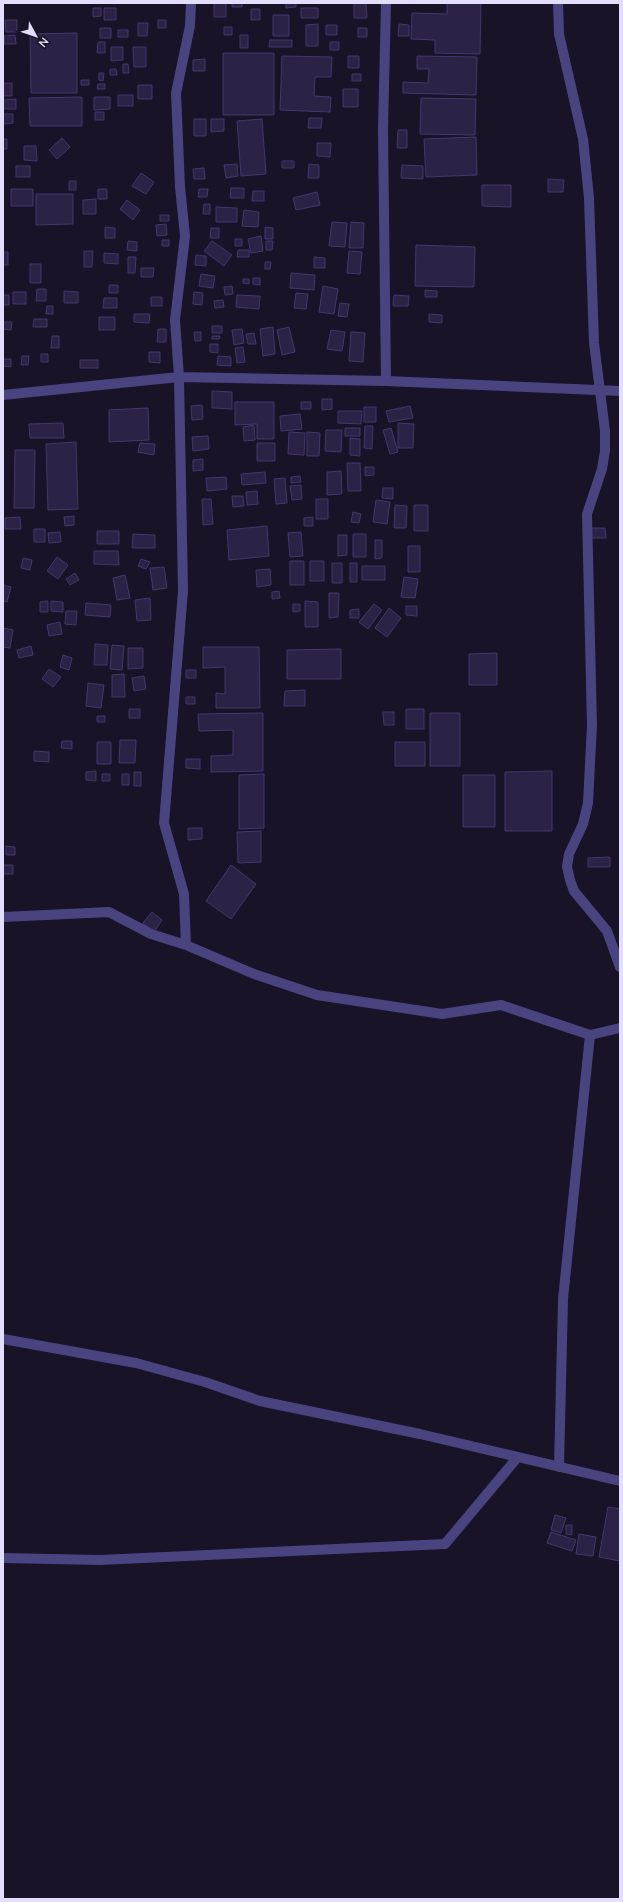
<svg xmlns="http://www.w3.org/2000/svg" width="623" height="1902" viewBox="0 0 623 1902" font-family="Lato,sans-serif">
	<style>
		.building { fill: #2b2246; stroke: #44376f }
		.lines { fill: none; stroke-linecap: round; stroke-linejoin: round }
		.street { stroke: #494480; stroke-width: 10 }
	</style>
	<rect width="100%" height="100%" fill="#181327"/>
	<path class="building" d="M214 3H226V17H214Z
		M232 3H242V7H232Z
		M286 3H296V7L286 8Z
		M354 3H366L367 18H354Z
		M447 3H481L480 54 435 53V40L411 39 412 13 447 14Z
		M93 8H101V16L93 17Z
		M104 8H116V20H104Z
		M301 8H318V18H301Z
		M251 9H260V20H251Z
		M273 15H289V36H273Z
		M5 20H17V32H6Z
		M158 20H166V28H158Z
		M138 23H148L147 36H138Z
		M318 24V46H306V25Z
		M399 24 409 25V36H398Z
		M326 25H337V35H326Z
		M224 27H232V35H224Z
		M100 28H111V38H100Z
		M358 28H367V37H358Z
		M118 30H128V37H118Z
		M77 33V93H31L30 34Z
		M15 35 16 44H4V36Z
		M240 35H248V48H240Z
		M270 40H292V47H269Z
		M98 42H105V53H97Z
		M330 42H339V50H330Z
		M111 47H123V60L111 61Z
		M133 47H146V67H134Z
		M223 53H274V115H223Z
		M282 56 332 57 331 77H315L314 96 331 97 330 112 280 110Z
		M348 56H359V68H348Z
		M417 56 477 57 476 95 403 93V82L428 83 429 69H417Z
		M205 59V71H193V60Z
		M123 64H128L129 73H123Z
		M110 69H116L117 75H110Z
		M99 73H104L103 81 99 80Z
		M352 74H361V81H352Z
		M81 80H89V85H81Z
		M3 83H12V96H3Z
		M98 84H105V89H97Z
		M138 85H152V99H138Z
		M343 89H358V107H343Z
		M118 95H133V106H118Z
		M82 97V126H30L29 98Z
		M94 97H110V109L94 110Z
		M421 98 476 99 475 135 420 134Z
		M16 99V109H3V100Z
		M95 112H104V120H95Z
		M3 114H13V123L3 124Z
		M309 118H322L321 128H308Z
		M194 119H206V136H194Z
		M211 119H224V131L211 132Z
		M262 119 266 174 241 176 237 121Z
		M398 130H407V148H397Z
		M476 137 477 175 426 177 424 139Z
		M62 138 70 147 57 159 49 150Z
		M3 139H7V149H3Z
		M317 143H331L330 157 317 156Z
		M24 146H36L37 161 24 160Z
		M282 161H294V168H282Z
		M237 164 238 176 226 178 224 165Z
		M309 164 319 165V178H308Z
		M402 165 423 166V179L401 178Z
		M16 166H30V177H16Z
		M204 168 205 179H194L193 169Z
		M141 173 154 182 146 194 132 186Z
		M548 179 564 180 563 192H548Z
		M69 181H76V190H69Z
		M482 185H511V207L482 206Z
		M231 188H244V198H230Z
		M11 189H33V206H11Z
		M98 189H107V199H98Z
		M199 189H208L207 197H198Z
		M253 191H264V201H252Z
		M317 192 320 205 296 210 293 198Z
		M36 194H73V224L36 225Z
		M96 199V214H83V200Z
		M127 200 140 210 133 220 120 209Z
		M204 204H210V214H203Z
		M216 207 237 208V222H216Z
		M244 210 259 212 258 227 242 226Z
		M160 215H169V221H160Z
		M332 222 347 223 345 247 329 246Z
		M351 222 364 223 363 248H349Z
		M166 224 167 235 157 236 156 225Z
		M105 227 115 228V238H105Z
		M265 227 273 228V239H265Z
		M211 228H219V238H210Z
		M261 236 263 251 251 253 248 239Z
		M235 239H242V246H235Z
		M162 240H169V246H162Z
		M128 241 137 242V251L127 250Z
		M212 241 232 255 224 266 204 251Z
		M266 241H273L272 250H266Z
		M416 245 475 247 474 287 415 286Z
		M238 250H249V257H237Z
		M84 251H93L92 267H84Z
		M349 251 362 252 360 274 347 273Z
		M3 252H8V265H3Z
		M104 253 118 254V264L104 263Z
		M196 255 206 256V266L195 265Z
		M128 257H136L135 273H128Z
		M314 257 325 258V268H314Z
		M265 262H271L270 269H265Z
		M30 264H41V283H30Z
		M141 268H154L153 277H141Z
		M291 273 315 275 314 290 290 288Z
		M201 274 215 276 213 288 199 286Z
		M253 278H260V285L253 284Z
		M243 279H249V284L243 283Z
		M109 285H118V293H109Z
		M232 286 233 294 225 295 224 287Z
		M323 286 338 289 334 314 319 312Z
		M37 289H46V301H36Z
		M425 290 437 291V297H425Z
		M64 291 78 292V303H64Z
		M13 292H26V304H13Z
		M194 292 203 293 202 305 193 304Z
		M296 293 308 294 306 309 294 308Z
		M3 295H9V305H3Z
		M237 295 260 296 259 309 236 307Z
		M394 295 409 296 408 306H393Z
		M151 297H162V306H151Z
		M104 298H117V308H103Z
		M223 300 224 307 215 308 214 301Z
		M340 303 349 304 347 317 338 316Z
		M47 306H53V314H46Z
		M134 314H150L149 323 134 322Z
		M429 314 442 315V323L429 322Z
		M99 317H115V330H99Z
		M34 319H47V327H33Z
		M3 322H12L11 330 3 329Z
		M212 326H222V333H212Z
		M273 327 275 354 263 356 260 329Z
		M289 327 295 352 282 355 277 330Z
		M158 329H166V342H157Z
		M242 329 244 343 234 345 232 330Z
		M331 330 345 332 342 351 327 349Z
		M194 332H201V341H195Z
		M351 332 365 333 363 362 349 361Z
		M254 333 256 344H248L246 334Z
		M52 336H59V348H51Z
		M212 336H220L219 339H212Z
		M210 344H218V353L210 352Z
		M243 347 245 362 237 363 235 348Z
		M149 352H160V363L149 362Z
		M41 354H48V362H41Z
		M22 356H29L28 365H21Z
		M218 356 231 357V366L217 365Z
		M3 359H11V367L3 366Z
		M80 360H98V368H80Z
		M212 391 232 392V409L212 408Z
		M322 399H332V409L322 410Z
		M235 402H274V439H257V424L235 425Z
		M301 402H311V409H301Z
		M202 405 203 419 192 420 191 406Z
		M410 406 413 418 389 422 386 411Z
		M364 407H376V422H364Z
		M148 408 149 440 109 442V410Z
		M338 411H362L361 424 338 423Z
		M300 414 302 429 281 431 280 416Z
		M63 423 64 438H30L29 424Z
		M398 423 414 424 413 448H398Z
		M254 425 255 440 244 441 243 427Z
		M365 426H373L372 449 364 448Z
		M345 428H360V436H345Z
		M391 428 398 452 390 454 383 430Z
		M326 430H342L341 452 325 451Z
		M289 432 305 433 304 455 288 454Z
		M307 432 320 433 319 456H307Z
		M208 436 209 449 193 451 192 437Z
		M350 438 360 439V456L350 455Z
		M76 442 78 509 48 510 46 444Z
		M140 443 155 444 154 455 138 452Z
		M257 443H275V461H257Z
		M15 450H35L34 508H14Z
		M203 459V470L193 471V460Z
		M347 463H360L361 491H348Z
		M365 467H374V475L365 476Z
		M341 471 342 494 327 495V472Z
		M265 472 266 483 242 485 241 474Z
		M300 476 301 482 291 483V477Z
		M226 477 227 489 207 491 206 478Z
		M285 478 287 503 276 504 274 479Z
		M301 485 302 499 292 500 290 486Z
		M383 488H393V499L382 498Z
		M257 491 258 504 247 505 246 492Z
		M232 496H243L244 506 233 507Z
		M202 499H211L213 524 203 525Z
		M316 499H328V519H316Z
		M376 500 390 502 387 524 373 522Z
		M395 505 407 506 406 528H394Z
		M414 505H428V531H414Z
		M353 512 361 514 359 523 351 522Z
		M74 516V525L65 526 64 517Z
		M20 517 21 529H5V518Z
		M313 517V526H304V518Z
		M267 526 269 556 229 560 227 530Z
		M591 528H605L606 538H591Z
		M34 529H45V542H34Z
		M97 531H119V544H97Z
		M60 532 61 542 49 543 48 533Z
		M301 532 303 556 290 557 288 533Z
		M133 534 155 535V548H132Z
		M353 534H366V557H353Z
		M338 535H347V555L338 556Z
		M375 540H382V558L375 559Z
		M408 546H420V572H408Z
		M94 551H118L119 565 94 564Z
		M57 557 68 565 58 579 47 571Z
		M23 558 32 560 30 570 21 568Z
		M141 559 150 562 146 569 138 566Z
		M290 561H304V585H290Z
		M310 561H324V581H310Z
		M332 563H342V583H332Z
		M350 563H357V582H350Z
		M362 566H385V580H362Z
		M164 567 167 588 153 590 150 568Z
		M270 569 271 585 257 587 256 570Z
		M75 573 79 580 70 585 66 579Z
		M125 575 130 598 117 600 113 578Z
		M404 577 418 579 415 598 401 597Z
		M3 585 11 587 7 602 3 601Z
		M279 591 280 598 272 599V592Z
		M329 593H339L338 617 329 618Z
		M150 598 151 620 137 621 135 600Z
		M48 601V612H40V602Z
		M51 601 63 602V612L51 611Z
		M305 601 318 602V627H305Z
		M86 603 111 605 110 617 85 615Z
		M293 604H300V611L293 612Z
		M374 604 382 610 368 629 359 622Z
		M406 606H417V616L406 615Z
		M389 608 401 618 387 637 375 628Z
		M359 609V618H350V610Z
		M66 611H77L76 625 65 624Z
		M60 622 62 634 49 636 47 625Z
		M3 628 13 630 10 648 3 647Z
		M95 644 108 645 107 665H94Z
		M112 645 124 646 122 670 110 669Z
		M31 646 33 655 19 658 17 650Z
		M203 647H259L260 708H216V693L225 694V667L203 668Z
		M128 648H143V668L128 669Z
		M341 649V679H287V650Z
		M497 653V685H469V654Z
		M63 655 72 658 69 670 60 667Z
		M49 669 61 677 53 687 42 679Z
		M186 670H196V678H186Z
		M124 674 125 697H112V675Z
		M144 676 146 689 134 691 132 678Z
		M88 683 104 685 101 708 86 706Z
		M305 690V706H284L285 691Z
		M186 697H195V704H186Z
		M129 709H140V718H129Z
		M406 709H424V729H406Z
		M383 712H394V725H384Z
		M263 713V771L211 772V756L233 755V730L199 731 198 714Z
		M430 713H460V766H430Z
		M97 716H105V722H97Z
		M120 740H136L135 763H119Z
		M62 741H72V749L61 748Z
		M97 742H111V764H97Z
		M395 742H425V766H395Z
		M34 751 49 752V762L34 761Z
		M186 759H200V769L186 768Z
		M96 771V781L86 780V772Z
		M552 771V831H505V772Z
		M134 772H141V786H134Z
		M102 774H110V781H102Z
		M122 774H129V785H122Z
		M264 774V828L239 829V775Z
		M463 775H495V827H463Z
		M188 828H202V839L188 840Z
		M261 831V862L238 863 237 832Z
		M6 846 15 847V855H6Z
		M610 857V867H588V858Z
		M3 865H13V874H3Z
		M231 865 256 884 231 919 206 901Z
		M152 912 162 920 154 932 143 923Z
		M608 1507 620 1509V1561L599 1557Z
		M555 1515 566 1518 561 1533 551 1530Z
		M566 1525H572V1535L566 1534Z
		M551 1532 576 1540 572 1551 547 1543Z
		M579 1534 596 1537 593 1556 576 1554Z"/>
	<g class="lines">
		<path class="street" d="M386 3 383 129 386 381
			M558 3 559 34 583 139 589 198 594 343 605 431V451L602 469 587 514 592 725 588 803 583 824 569 854 567 867 570 880 574 891 607 931 620 967
			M3 395 179 377 386 381 620 391
			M3 917 109 912 151 934 186 945 254 974 317 995 442 1014 501 1005 590 1035 620 1028
			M186 945 184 894 164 823 183 591 179 377 175 320 185 236 180 187 176 93 190 26 191 3
			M3 1339 136 1363 205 1382 260 1401 420 1434 620 1481
			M559 1467 563 1299 590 1035
			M3 1558 100 1560 445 1544 517 1458"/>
	</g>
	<rect width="623" height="1902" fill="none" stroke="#e2defb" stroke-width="8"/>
	<g transform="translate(36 36) rotate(130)" stroke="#181327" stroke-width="3" paint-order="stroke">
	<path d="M0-3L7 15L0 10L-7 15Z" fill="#e2defb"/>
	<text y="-6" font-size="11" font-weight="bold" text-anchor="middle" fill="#e2defb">N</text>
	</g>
</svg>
